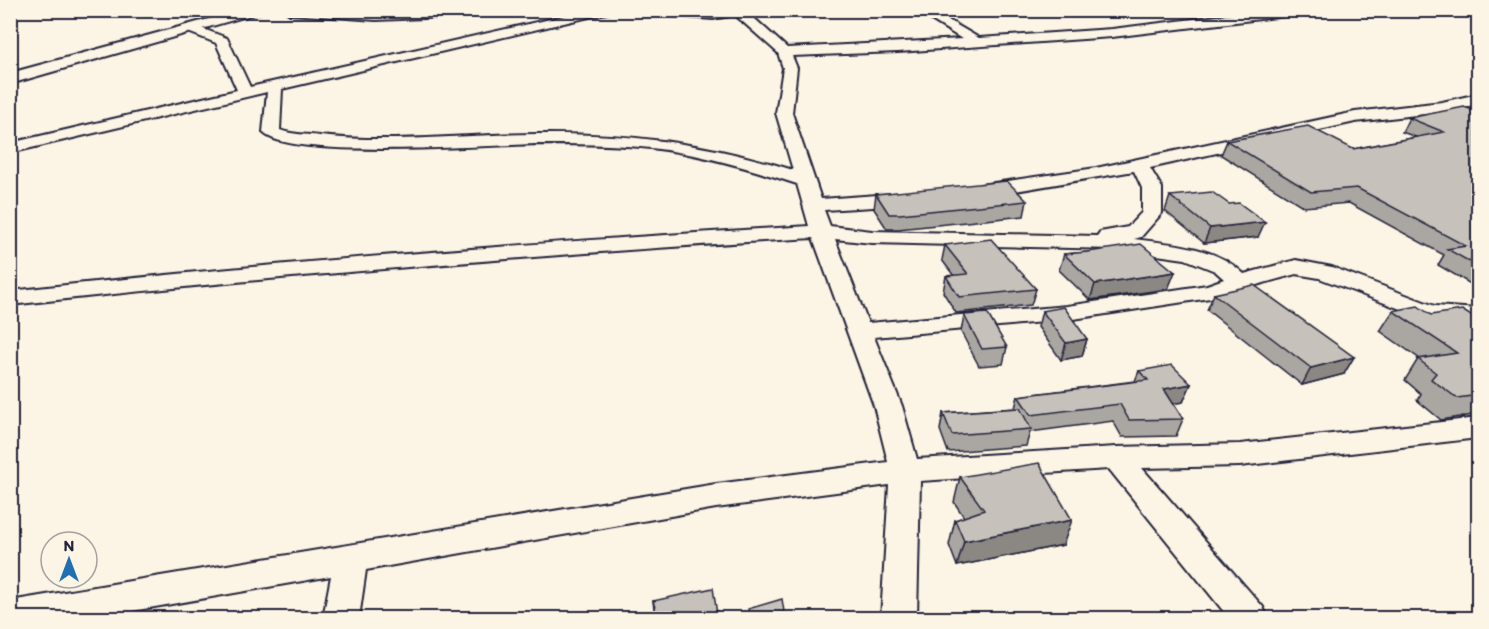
<svg xmlns="http://www.w3.org/2000/svg" width="1489" height="629" viewBox="0 0 1489 629" font-family="Itim,sans-serif">
	<style>
		.lines { fill: none; stroke-linecap: round; stroke-linejoin: round }
		.minor-casing { stroke: #22223b; stroke-width: 4 }
		.tertiary-casing { stroke: #22223b; stroke-width: 4 }
		.minor { fill: #fcf5e5; fill-rule: evenodd }
		.tertiary { fill: #fcf5e5; fill-rule: evenodd }
		.wall { fill: #aaa6a1; stroke: #22223b; stroke-width: 1.5 }
		.shaded-wall { fill: #8b8783; stroke: #22223b; stroke-width: 1.5 }
		.building { fill: #c6c1bb; stroke: #22223b; stroke-width: 1.5 }
	</style>
	<rect width="100%" height="100%" fill="#fcf5e5"/>
	<filter id="ink" filterUnits="userSpaceOnUse"><feTurbulence type="fractalNoise" baseFrequency=".0167" numOctaves="2"/><feDisplacementMap in="SourceGraphic" scale="12" xChannelSelector="R" yChannelSelector="G"/><feConvolveMatrix kernelMatrix="1 2 1 2 8 2 1 2 1" color-interpolation-filters="sRGB"/></filter>
	<g filter="url(#ink)">
		<g class="lines">
			<defs>
				<path id="minor" d="M284 10H529L523 14 376 20 290 14Z
					M590 10H619L282 89 280 130C292 135 307 134 320 136 392 144 465 134 538 134 629 133 706 143 793 170L776 113 783 68 778 53 735 15 713 19 644 14 638 10H745L787 48 962 39 915 10H931L979 38 1112 29 1267 10H1307L1301 14 1112 37 898 52 792 56 797 68 792 113 821 199 906 193 916 199 906 205 824 210 830 226 872 231 1097 236 1100 232 1128 227 1142 212V188L1134 171 980 197 970 191 980 185 1096 168 1355 112 1442 102 1478 94V104L1442 112 1355 122 1150 168 1162 188V213L1141 237 1134 239C1172 244 1215 246 1244 274L1296 260 1332 267 1435 306 1478 309V323L1424 318 1319 278 1296 274 1210 298 1067 320 874 337 902 406 917 459 1116 447 1240 444 1478 418V438L1240 466 1142 468 1263 607 1268 618H1229L1109 469 920 481 917 618H881L889 485 716 508 366 570 359 618H323L331 576 92 618H10V601L716 484 888 462 874 406 813 238C545 254 277 276 10 305V291C276 262 543 242 809 226L797 184C749 168 701 154 651 148 614 144 574 144 537 144 495 145 283 160 263 132L267 92 10 153V143L237 90 216 43 188 32 187 29 193 25 227 38 250 87ZM835 239 872 243 1114 249 1185 259 1215 271 1224 279 1207 285 1067 306 868 323Z"/>
				<path id="tertiary" d="M242 10H268L10 84V73Z"/>
			</defs>
			<use href="#minor" class="minor-casing"/>
			<use href="#tertiary" class="tertiary-casing"/>
			<use href="#minor" class="minor"/>
			<use href="#tertiary" class="tertiary"/>
		</g>
		<path class="wall" d="M1479 112V289L1438 265 1444 255 1349 203 1304 207 1221 155 1227 141 1353 149 1416 137 1402 132 1409 118Z
			M876 194 1027 201 1024 216 898 229H887L874 209Z
			M1170 196 1229 204 1258 237 1204 243 1165 211Z
			M945 245 1036 289 1031 305 956 313 943 292 946 276H954L942 260Z
			M1088 252 1168 289 1090 300 1059 270 1064 254Z
			M1214 294 1344 374 1302 385 1207 310Z
			M1042 311 1087 339 1082 356 1061 360 1038 327Z
			M1393 311 1479 321V414L1441 420 1417 400 1421 394 1405 380 1418 359H1420L1380 331Z
			M964 315 1007 347 1003 364 979 366 961 332Z
			M1139 371 1191 384 1183 402 1173 403 1183 419 1176 436 1122 437 1113 421 1030 432 1026 446 948 452 940 430 943 413 1015 408 1018 396 1135 381Z
			M960 477 1063 545 957 566 949 545 955 520 964 517 954 502Z
			M653 601 717 614V618H655Z"/>
		<path class="shaded-wall" d="M10 10H20L10 20Z
			M1265 222 1258 237 1204 243 1210 228Z
			M1175 272 1168 289 1090 300 1095 284Z
			M1087 339 1082 356 1061 360 1066 343Z
			M1354 357 1344 374 1302 385 1311 368Z
			M1191 384 1183 402 1157 406 1164 389Z
			M1072 520 1063 545 957 566 964 541Z
			M717 614V618H704Z"/>
		<path class="building" d="M1464 107 1479 112V267L1447 249 1466 246 1357 188 1311 192 1227 141 1308 126 1353 149 1444 132 1409 118Z
			M1007 181 1027 201 900 214H889L876 194Z
			M1212 192 1229 204 1239 203 1265 222 1210 228 1170 196Z
			M991 239 1036 289 959 297 946 276 968 274 945 245Z
			M1141 244 1175 272 1095 284 1064 254 1088 252Z
			M1254 285 1354 357 1311 368 1214 294Z
			M1418 306 1431 315 1462 310 1479 321V395L1457 398 1431 379 1436 373 1418 359 1457 353 1393 311Z
			M1064 307 1087 339 1066 343 1042 311Z
			M987 313 1007 347 982 349 964 315Z
			M1172 365 1191 384 1164 389 1183 419 1129 420 1120 404 1031 415 1018 396 1148 380 1139 371Z
			M1020 408 1031 429 952 435 943 413Z
			M1039 463 1072 520 964 541 955 520 984 510 960 477Z
			M713 588 717 614 704 618H658L653 601Z
			M782 599 785 618H750L748 609Z"/>
	</g>
	<rect width="1489" height="629" fill="none" stroke="#fcf5e5" stroke-width="36"/>
	<rect x="18" y="18" width="1453" height="593" fill="none" stroke="#22223b" stroke-width="2" filter="url(#ink)"/>
	<g transform="translate(69 560)"><circle r="28" fill="#fcf5e5" stroke="#a5a1a1" stroke-width="1.5"/>
	<path d="M0-4.5L10 22L0 15L-10 22Z" fill="#1f6fb2"/>
	<text y="-9" font-size="16" font-weight="bold" text-anchor="middle" fill="#22223b">N</text>
	</g>
</svg>
